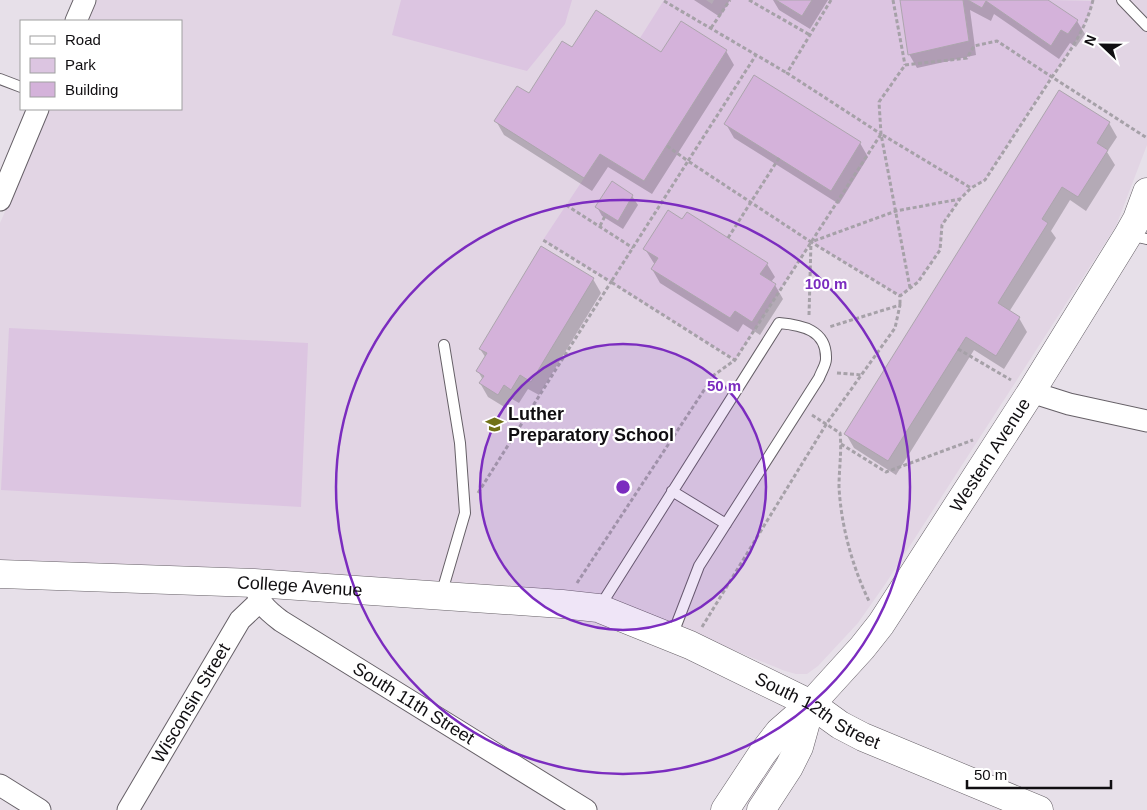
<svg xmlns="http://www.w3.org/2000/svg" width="1147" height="810" viewBox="0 0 1147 810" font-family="Arial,sans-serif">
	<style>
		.built { fill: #e2d5e4 }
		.green { fill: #dcc5e1; fill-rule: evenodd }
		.shadow { fill: #0003 }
		.building { fill: #d4b2da; stroke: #aca5ad }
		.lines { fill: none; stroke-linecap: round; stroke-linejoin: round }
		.lane-casing { stroke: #666067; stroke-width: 12 }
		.street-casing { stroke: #666067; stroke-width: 23 }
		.secondary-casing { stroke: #666067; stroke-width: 29 }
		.path { stroke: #a6a1a8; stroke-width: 3; stroke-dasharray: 4 2.5; stroke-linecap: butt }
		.lane { stroke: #fff; stroke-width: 10 }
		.street { stroke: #fff; stroke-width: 21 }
		.secondary { stroke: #fff; stroke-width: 28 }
		.ring { fill: none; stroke: #7b2cbf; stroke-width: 2.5 }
		.labels { text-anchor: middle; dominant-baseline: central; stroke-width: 4.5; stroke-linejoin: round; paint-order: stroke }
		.poi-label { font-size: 18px; font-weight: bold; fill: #100e11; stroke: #fff; text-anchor: start }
		.street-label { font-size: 18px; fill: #100e11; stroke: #fff }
		.centre { fill: #7b2cbf; stroke: #fff; stroke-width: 2.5 }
		.ring-label { font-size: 15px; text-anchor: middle; font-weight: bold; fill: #7b2cbf; stroke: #fff; stroke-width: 4.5; stroke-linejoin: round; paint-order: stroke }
	</style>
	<rect width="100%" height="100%" fill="#e7e0e9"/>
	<path class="built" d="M97 0H1147V145L1116 226 1080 282 886 583 858 623 818 666 807 674H796L785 671 655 618 581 593 561 590 0 567V223L50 109H181V21H88Z"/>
	<path class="green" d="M401 0H572L565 24 527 71 392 35Z
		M664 0H706L712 4 714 0H776L802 16 812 0H900L908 55 969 41 963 0H968L982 7 986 1 1051 45 1061 30 1068 34 1078 20 1048 0 1093 1C1086 30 1068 52 1051 77 1029 111 1007 146 985 180L971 188 960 199 942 225 940 250 918 282 900 296 811 242 735 360 543 240 600 154 644 181 727 50 681 21 661 52 640 38ZM754 76 861 142 831 190 724 124ZM611 182 633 195 618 221 596 207ZM668 210 682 219 687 212 767 262 760 274 776 284 752 321 735 311 730 318 651 269 658 258 644 249Z
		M9 328 308 343 301 507 1 490Z"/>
	<path class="shadow" d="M694 0H730L720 17Z
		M773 0H828L810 29 779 10Z
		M902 0H1046L1077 21 1085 34 1076 47 1070 43 1059 59 994 14 991 21 970 10 976 55 917 68 909 54Z
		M681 22 726 51 734 65 652 194 608 167 592 191 504 135 496 121 529 95 572 49 662 53Z
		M1109 123 1117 137 1107 152 1115 165 1086 211 1070 200 1051 231 1056 238 1009 312 1019 318 1027 332 1004 369 974 350 896 475 854 448 846 434Z
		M726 124 860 143 868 157 839 204 734 138Z
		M612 183 632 196 638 205 623 229 602 216 597 207Z
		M645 249 767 264 775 277 771 282 775 285 783 299 760 335 743 324 738 332 660 283 652 269 655 265Z
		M593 279 601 293 539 395 528 389 519 403 512 399 506 408 488 397 480 383 483 380 478 371 486 358 480 349Z"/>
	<path class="building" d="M776 0H812L802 16Z
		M900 0H963L969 41 908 55Z
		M968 0H1048L1078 20 1068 34 1061 30 1051 46 986 1 982 8Z
		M596 10 661 52 681 21 727 50 644 181 600 154 584 178 494 121 517 86 529 93 562 41 572 47Z
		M754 75 861 142 831 191 724 124Z
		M1059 90 1110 122 1097 143 1108 150 1078 197 1062 187 1042 219 1048 223 998 303 1020 317 996 356 966 337 888 461 844 434Z
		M612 181 633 195 618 221 595 207Z
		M668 210 682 219 687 212 768 263 760 274 776 284 752 322 735 311 730 318 651 269 658 258 643 249Z
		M541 246 594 278 531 382 520 375 511 390 504 385 498 395 479 383 484 376 476 371 487 353 479 349Z"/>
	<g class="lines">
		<defs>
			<path id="lane" d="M1122 0 1147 26
				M0 79 21 87
				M1129 235 1147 239
				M672 491 726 524
				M441 595 465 513 460 443 444 345
				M599 608 779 323C802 325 827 330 826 359 826 365 821 372 819 378L699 566 672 636"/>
			<g id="street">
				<path d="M76 21 85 0"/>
				<path d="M0 200 38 109"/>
				<path d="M1031 392 1069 404 1147 421"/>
				<path id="s1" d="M254 583C260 604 264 608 281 621L586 810"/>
				<path d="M0 785 40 810"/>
				<path id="s2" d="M128 810 240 620 260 601"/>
			</g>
			<g id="secondary">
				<path id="s3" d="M0 574 254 583 562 604 598 608 690 645 811 704 840 725 863 737 1039 810"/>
				<path id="s4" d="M725 810 762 754 779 732 811 704 862 648 881 624 1031 392 1128 235 1137 219 1147 192"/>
				<path d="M761 810 789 767 799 747 811 704"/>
			</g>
		</defs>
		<use href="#lane" class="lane-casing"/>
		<use href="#street" class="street-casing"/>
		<use href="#secondary" class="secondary-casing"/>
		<path class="path" d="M749 0 810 35
			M831 0 787 73 881 134
			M893 0 905 65
			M1093 0C1086 29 1069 53 1052 77L1147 138
			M664 1 787 73
			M711 28 730 0
			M667 146 688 161 756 55
			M566 205 633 248
			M600 226 606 214
			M728 238 779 158
			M910 288 881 134 879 102 905 65 967 58 974 46 997 41 1052 77 985 180 971 188
			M809 315 811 242 900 296
			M958 349 1011 380
			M736 361 611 282 688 161 811 242 896 211 960 199
			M837 373 862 375
			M812 415 840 433C842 451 839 468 839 487 841 525 852 566 869 601
			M841 444 886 472 973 440
			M478 493 611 282 543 240
			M577 583 714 375 735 360 881 134 971 188 960 199 942 225 940 250 918 282 900 296V305
			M702 627 827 423 895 328 900 305 829 327"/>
		<use href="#lane" class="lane"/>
		<use href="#street" class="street"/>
		<use href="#secondary" class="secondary"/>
	</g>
	<circle cx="623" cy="487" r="143" fill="#7b2cbf" fill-opacity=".12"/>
	<g class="ring">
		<circle cx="623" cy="487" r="143"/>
		<circle cx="623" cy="487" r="287"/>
	</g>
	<defs>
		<symbol id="school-bare" viewBox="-9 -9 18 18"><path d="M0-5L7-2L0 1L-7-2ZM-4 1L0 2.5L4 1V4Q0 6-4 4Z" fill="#707116" stroke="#fff" stroke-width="2.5" paint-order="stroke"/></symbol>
	</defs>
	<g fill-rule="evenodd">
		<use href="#school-bare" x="482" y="412" width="25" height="25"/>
	</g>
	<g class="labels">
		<g class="poi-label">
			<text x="508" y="414">Luther<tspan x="508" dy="21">Preparatory School</tspan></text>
		</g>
		<g class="street-label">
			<text stroke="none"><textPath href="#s4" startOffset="445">Western Avenue</textPath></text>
			<text stroke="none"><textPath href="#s3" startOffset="300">College Avenue</textPath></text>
			<text stroke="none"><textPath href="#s2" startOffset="124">Wisconsin Street</textPath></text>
			<text stroke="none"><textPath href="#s1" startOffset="204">South 11th Street</textPath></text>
			<text stroke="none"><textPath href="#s3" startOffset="842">South 12th Street</textPath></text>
		</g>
	</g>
	<circle cx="623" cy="487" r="8" class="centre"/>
	<g class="ring-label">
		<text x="826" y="289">100 m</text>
		<text x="724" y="391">50 m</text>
	</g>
	<rect x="20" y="20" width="162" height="90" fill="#ffffff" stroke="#9f9fa0"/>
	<rect x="30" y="36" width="25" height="8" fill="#ffffff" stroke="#9f9fa0"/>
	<text x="65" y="45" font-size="15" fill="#100e11">Road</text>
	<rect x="30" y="58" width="25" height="15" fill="#dcc5e1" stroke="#9f9fa0"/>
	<text x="65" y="70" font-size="15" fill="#100e11">Park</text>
	<rect x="30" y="82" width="25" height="15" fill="#d4b2da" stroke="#9f9fa0"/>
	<text x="65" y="95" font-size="15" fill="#100e11">Building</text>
	<g transform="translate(1102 45) rotate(292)" stroke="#ffffff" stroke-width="4" paint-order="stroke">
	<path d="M0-4L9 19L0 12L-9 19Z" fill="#100e11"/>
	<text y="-8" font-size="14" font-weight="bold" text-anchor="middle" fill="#100e11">N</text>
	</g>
	<path d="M967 780v8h144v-8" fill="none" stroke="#100e11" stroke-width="2.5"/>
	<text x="974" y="780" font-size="15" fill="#100e11" stroke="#ffffff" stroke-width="4" paint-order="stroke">50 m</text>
</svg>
